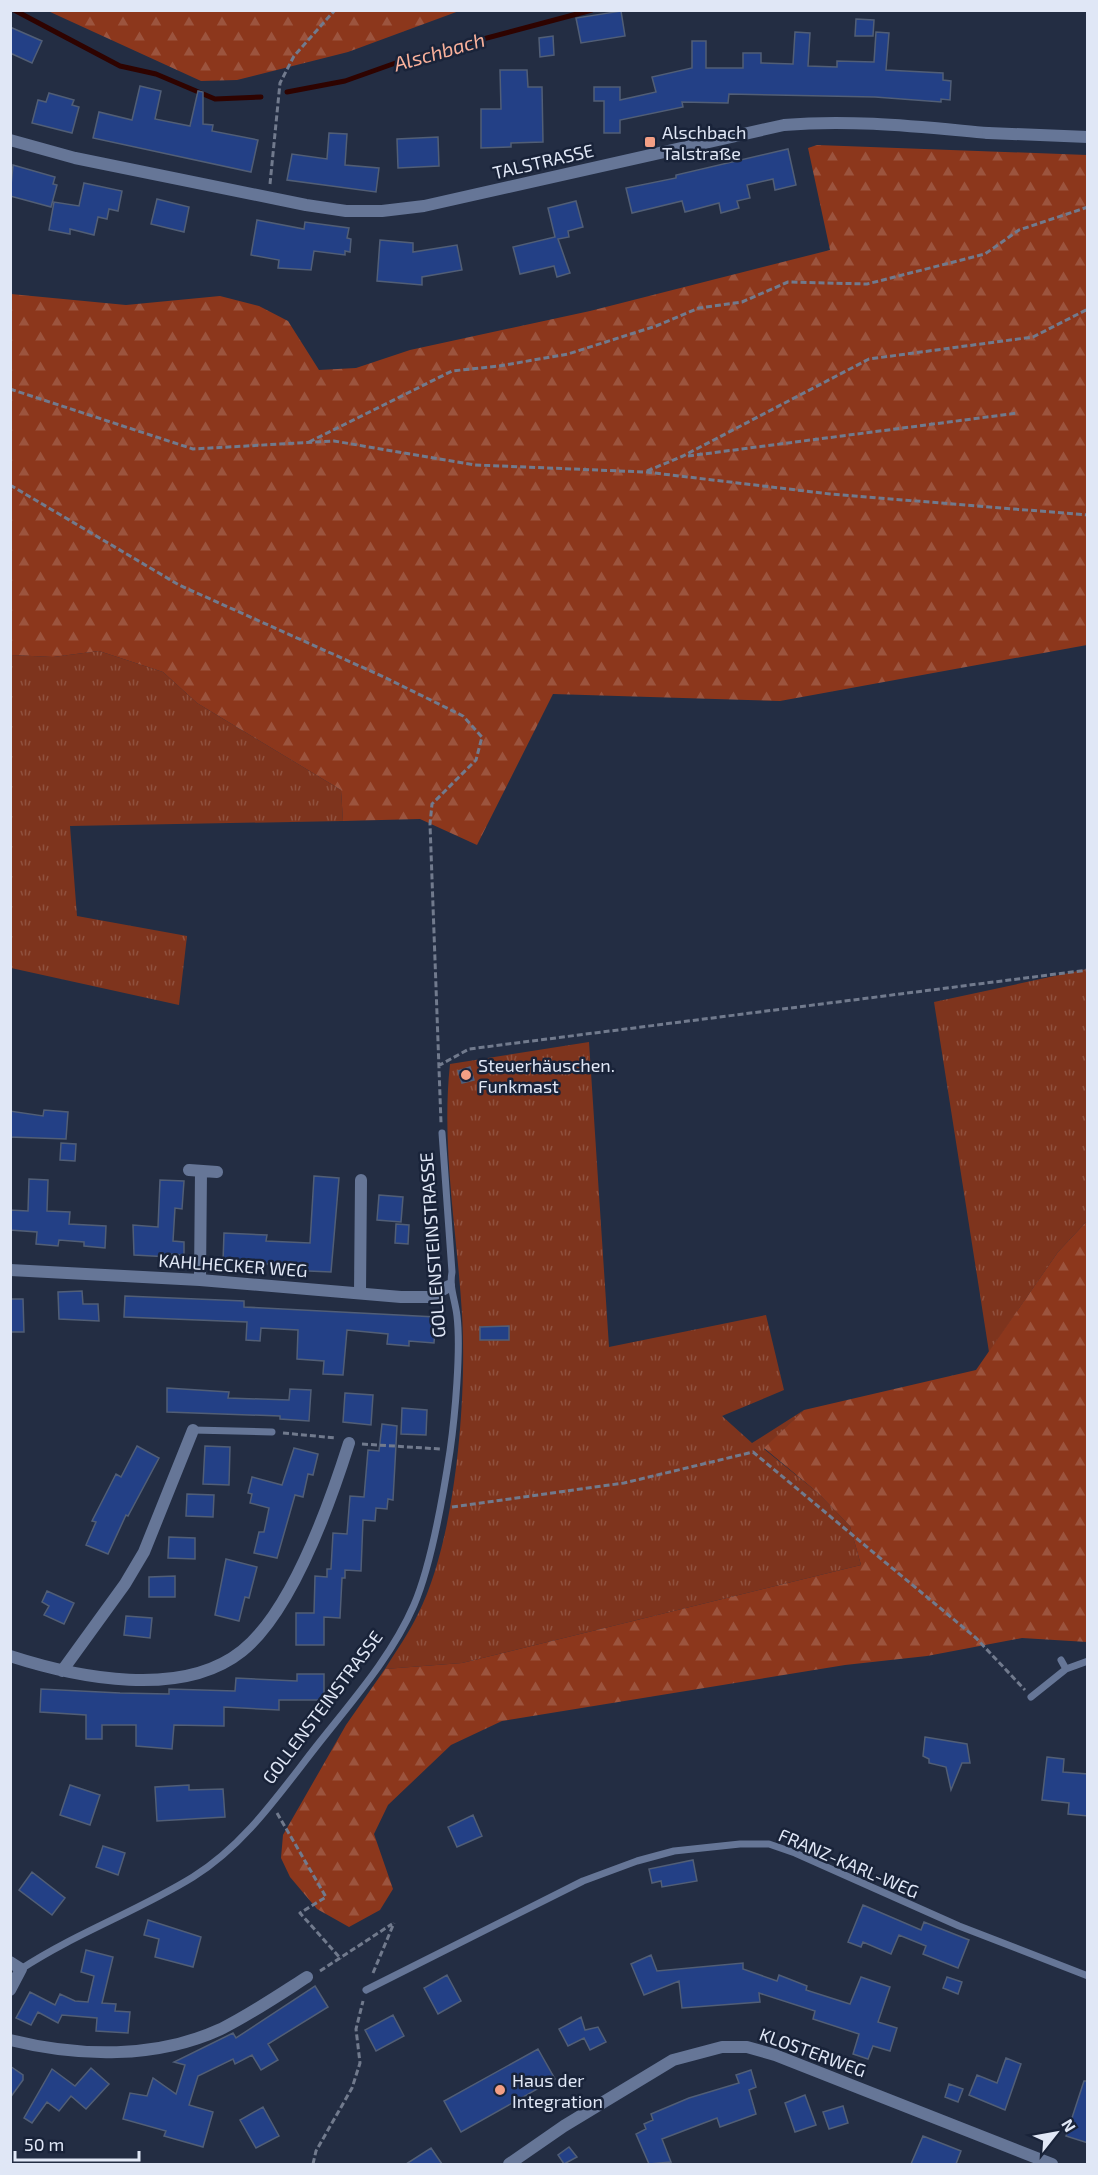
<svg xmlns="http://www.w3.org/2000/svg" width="1098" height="2175" viewBox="0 0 1098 2175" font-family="'Exo 2',sans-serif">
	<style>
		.grass { fill: url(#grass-tufts) }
		.forest { fill: url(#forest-firs) }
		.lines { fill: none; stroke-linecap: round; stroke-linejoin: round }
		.stream { stroke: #2e0300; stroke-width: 5 }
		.building { fill: #234086; stroke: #515e76; stroke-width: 1.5 }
		.path { stroke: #717a8d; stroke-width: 3; stroke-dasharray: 6 3; stroke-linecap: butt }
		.service { stroke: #667697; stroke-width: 7 }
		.minor { stroke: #667697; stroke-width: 12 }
		.tertiary { stroke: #667697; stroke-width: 12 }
		.poi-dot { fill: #f39f85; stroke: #192339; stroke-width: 2 }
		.labels { text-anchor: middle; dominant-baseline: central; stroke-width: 5; stroke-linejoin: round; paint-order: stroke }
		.poi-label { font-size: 18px; fill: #e0e7f6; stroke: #192339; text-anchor: start }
		.street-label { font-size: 18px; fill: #e0e7f6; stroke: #192339 }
		.water-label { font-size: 20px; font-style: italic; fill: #fab19b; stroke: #192339 }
	</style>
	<defs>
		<pattern id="grass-tufts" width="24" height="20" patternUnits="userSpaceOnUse" patternTransform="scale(1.5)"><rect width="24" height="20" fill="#7e341d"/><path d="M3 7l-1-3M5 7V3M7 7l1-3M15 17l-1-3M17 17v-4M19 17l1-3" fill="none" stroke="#90513e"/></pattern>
		<pattern id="forest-firs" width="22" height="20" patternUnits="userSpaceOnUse" patternTransform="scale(1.5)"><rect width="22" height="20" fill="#8c371c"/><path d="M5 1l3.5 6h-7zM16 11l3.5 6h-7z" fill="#9c543e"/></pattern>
	</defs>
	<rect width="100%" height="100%" fill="#232d43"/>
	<path class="grass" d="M99 651 163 672 197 703 341 790 343 821 70 826 77 916 187 936 179 1005 11 968V655L53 657Z
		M1087 969V1221L1058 1252 989 1352 934 1002Z
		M589 1042 609 1347 766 1315 784 1390 722 1416 752 1443 804 1410 764 1449 817 1492 850 1526 861 1565 462 1663 385 1669C396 1651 409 1633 418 1614 456 1539 467 1398 462 1314 457 1231 441 1147 450 1064Z"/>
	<path class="forest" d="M48 11H459L348 52 237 80 201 81Z
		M817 145 1087 155V645L780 701 553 694 477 845 420 819 343 821 341 790 197 703 163 672 99 651 53 657 11 655V294L126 305 220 296 259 306 288 321 319 370 356 368 410 350 590 311 830 250 808 148Z
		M1087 1221V1642L1022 1638 927 1656 845 1665 502 1721 451 1745 388 1805 374 1834 393 1889 380 1910 349 1927 317 1909 290 1877 281 1858 283 1835 346 1725 385 1669 462 1663 861 1565 850 1526 817 1492 764 1448 804 1410 976 1370 1058 1252Z"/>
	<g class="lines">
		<path class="stream" d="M14 10 120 66 156 74 215 99 261 97
			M287 92 345 81 404 60 592 10"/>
	</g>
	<path class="building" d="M621 11 625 36 581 43 576 18Z
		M856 19 874 20 873 36H855Z
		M10 27 42 41 32 63 10 53Z
		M795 32 810 33 808 66 837 67V61L874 62 876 32 889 33 886 70 943 73V80L951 81 950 100 941 99V102L875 97 729 94 728 103 682 102 683 107 620 120V133H604V101H594V87H620V100L656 92 652 77 692 68V41H706V68H743V53H761V63L793 64Z
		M553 36 554 55 540 57 539 38Z
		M500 70H527L528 87H542L543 142 511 143V147L481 148V109H501Z
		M140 86 161 91 155 119 190 126 198 91 203 92V124L213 125 212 131 258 140 251 172 93 138 99 112 132 120Z
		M49 93 74 100 72 105 79 107 72 133 32 123 38 100 46 102Z
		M329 133 347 134 345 165 379 168 376 192 287 180 292 154 327 159Z
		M438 137 439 166 398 168 397 139Z
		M788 149 796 185 775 190 773 179 747 185 750 198 737 201 739 208 721 213 719 203 685 212 682 201 632 213 626 188 676 178V175Z
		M13 165 55 177 53 184 57 185 51 207 10 196Z
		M84 183 122 191 118 211 109 209 107 219 98 217 94 235 70 229V234L49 230 54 202 79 206Z
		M157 199 189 207 184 232 151 224Z
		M576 201 583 227 568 231 569 237 558 239 570 273 557 277 554 266 520 274 513 247 555 237 548 208Z
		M257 220 304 229 305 222 349 228 347 238 351 239 350 252 345 251V255L314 251 311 270 278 268 279 260 251 255Z
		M380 240 413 243V252L457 245 462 270 422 277V285L377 281Z
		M470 1067 474 1080 462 1083 458 1071Z
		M44 1110 68 1112 66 1139 10 1137V1111L43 1116Z
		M61 1143 76 1144 75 1161 60 1160Z
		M314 1176 339 1178 331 1272 285 1270V1265L223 1261 224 1233 267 1235 266 1241 310 1243Z
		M29 1179 48 1180 47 1211 70 1212 69 1224 106 1226 105 1248 84 1246V1242L59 1240 58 1246 36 1244 37 1232 10 1230V1210L28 1211Z
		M160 1180 184 1181 182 1209 175 1208 173 1241 184 1242V1255L170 1254V1257L134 1255 133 1225 158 1227Z
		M379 1195 403 1197 401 1222 377 1220Z
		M396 1224 409 1225 408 1244 395 1243Z
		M82 1291 83 1304H98L99 1321 59 1319 58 1292Z
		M125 1296 244 1301V1307L436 1317 434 1343 409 1341V1346L387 1344 388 1334 347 1330 343 1375 323 1374 324 1361 297 1359 298 1330 261 1328 260 1341 246 1340 247 1322 124 1317Z
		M10 1299H23L24 1332H10Z
		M509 1326V1340H480V1327Z
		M167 1388 229 1392 228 1398 289 1400 290 1389 311 1390 309 1421 280 1419V1416L167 1412Z
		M345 1393 373 1395 371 1425 343 1422Z
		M402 1408 427 1410 426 1435 401 1434Z
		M382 1424 397 1426 393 1500 388 1499 387 1509 376 1508 375 1521 363 1520 361 1571 345 1570V1578H342L340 1618 324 1617V1645H296V1613H314L315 1576 327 1577V1569H331L333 1533 347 1534 350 1496 364 1497 368 1450 379 1451Z
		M137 1446 159 1458 128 1516 126 1515 108 1554 86 1545 96 1522 92 1521 116 1474 121 1477Z
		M205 1446 230 1447 229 1485 203 1484Z
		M294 1448 318 1454 313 1475 308 1474 303 1497 295 1495 277 1558 254 1553 259 1532H264L269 1508 250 1503 252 1494 248 1493 252 1477 282 1485Z
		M187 1494 214 1495 213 1517 186 1516Z
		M169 1537 195 1538V1559L168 1558Z
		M226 1559 257 1567 249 1598 245 1597 239 1621 215 1615Z
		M175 1576V1597H149V1577Z
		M47 1591 74 1603 64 1624 44 1615 49 1606 42 1602Z
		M126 1616 152 1618 150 1638 124 1635Z
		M297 1674H324V1700H279V1710L224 1707V1726L174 1725 172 1749 136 1746V1725H102V1739H86V1715L40 1712 41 1689 120 1693 169 1694V1689L235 1691 236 1678 297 1681Z
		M925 1737 967 1744 970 1763H962L951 1790 946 1767 929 1763V1759L923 1756Z
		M1047 1757 1064 1759 1063 1772 1088 1774V1816L1068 1814 1069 1803 1042 1800Z
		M70 1785 100 1795 90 1825 60 1815Z
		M189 1785V1790L223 1789 225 1817 157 1821 155 1787Z
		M473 1815 482 1836 457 1847 448 1827Z
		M103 1846 125 1853 118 1875 96 1867Z
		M693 1860 697 1881 662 1887 661 1881 652 1883 649 1869Z
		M32 1872 65 1898 52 1915 19 1890Z
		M863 1905 921 1930 924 1922 969 1940 958 1968 923 1954 926 1946 899 1935 891 1954 863 1942 861 1947 848 1942Z
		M148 1920 201 1937 193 1967 155 1957 159 1939 144 1935Z
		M86 1950 113 1957 102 2003 116 2004 115 2011 130 2012 128 2033 96 2031 97 2018 62 2015 58 2023 38 2012 31 2025 16 2018 30 1992 55 2005 60 1994 75 2001 88 2002 94 1976 81 1972Z
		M651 1955 657 1971 743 1963V1969L777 1981 779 1975 807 1986 806 1990 850 2004 861 1977 890 1987 878 2022 897 2028 890 2051 873 2046 868 2059 853 2054 859 2034 813 2019 815 2011 759 1993 760 2002 682 2008 679 1981 644 1995 631 1964Z
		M447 1975 461 2001 438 2014 424 1988Z
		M947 1977 962 1982 958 1994 943 1988Z
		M315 1986 328 2007 268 2044 278 2060 261 2070 252 2055 235 2064 233 2059 198 2076 189 2105 213 2112 203 2147 164 2136 166 2131 123 2119 130 2093 147 2096 153 2078 176 2094 185 2065 174 2062 233 2033 236 2038Z
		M393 2015 404 2036 376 2051 365 2030Z
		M581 2017 585 2030 598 2027 606 2042 590 2050 584 2038 568 2046 559 2029Z
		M538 2049 555 2079 461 2132 444 2101Z
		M1006 2058 1021 2064 1005 2110 969 2095 977 2075 997 2083Z
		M10 2066 23 2075V2080L10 2098Z
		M91 2068 109 2084 86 2109 71 2096 59 2111 47 2102 32 2123 24 2118 52 2069 75 2086Z
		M751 2070 756 2087 749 2090 756 2114 720 2127 717 2118 662 2139 671 2162 649 2164 636 2134 646 2129 644 2124 653 2120 651 2114 689 2098 739 2083 736 2075Z
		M1084 2081H1088V2143L1066 2136Z
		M949 2084 963 2089 958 2102 945 2097Z
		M805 2095 816 2125 795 2132 785 2103Z
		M843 2106 848 2123 829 2129 823 2112Z
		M263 2107 279 2136 256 2148 240 2120Z
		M923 2136 961 2151 956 2164H911Z
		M569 2147 577 2157 564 2164 558 2155Z
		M431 2148 442 2164H406Z"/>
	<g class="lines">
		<path class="path" d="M270 184 280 83 294 56 335 10
			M10 389 193 449 334 441 475 465 646 472 830 494 1088 515
			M309 442 452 371 499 366 568 354 656 326 699 308 742 302 788 282 867 284 985 254 1019 230 1088 207
			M688 456 1018 413
			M647 471 683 456 869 359 1033 337 1088 309
			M10 485 179 585 384 677 463 716 482 737 476 760 432 804 430 824 441 1123
			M438 1066 469 1049 1088 970
			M283 1433 336 1438
			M362 1444 440 1449
			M452 1507 624 1483 753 1452 976 1638 1025 1690
			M277 1813 326 1897 300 1913 341 1959
			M320 1971 392 1924
			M373 1973 394 1923
			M313 2164 316 2151 352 2088 360 2063 356 2029 363 2001"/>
		<path class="service" d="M193 1430 272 1432
			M1061 1660 1066 1669
			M1031 1697 1066 1669 1088 1661
			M21 1969C76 1933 138 1911 193 1877 246 1844 281 1791 319 1743 353 1700 392 1656 414 1605 432 1563 443 1497 450 1451 455 1416 461 1350 457 1316 455 1299 449 1288 452 1272L442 1133
			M366 1990 583 1881 637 1861 674 1851 740 1844H769L795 1853 959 1926 1088 1976"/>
		<path class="minor" d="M10 140 75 158 306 205 346 211H382L424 206 784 125C853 119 920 127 988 133
			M189 1170 217 1172
			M10 1270 200 1280 401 1297H430L449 1286
			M200 1280 201 1171
			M360 1293 361 1180
			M10 1656C78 1678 182 1699 242 1651 292 1611 330 1503 349 1443
			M62 1671 125 1584 144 1552 193 1430
			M10 1962 21 1969 10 1990
			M10 2040C79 2057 156 2059 221 2029 251 2014 279 1995 307 1977
			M509 2164 564 2126 673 2060 722 2047H747L775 2055 1052 2164"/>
		<path class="tertiary" d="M988 133 1088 137"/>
	</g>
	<g class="poi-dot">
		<rect x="644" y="136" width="12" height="12" rx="3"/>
		<circle cx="466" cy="1075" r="6"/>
		<circle cx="500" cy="2090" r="6"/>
	</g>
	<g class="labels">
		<g class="poi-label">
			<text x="662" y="132">Alschbach<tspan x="662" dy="21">Talstraße</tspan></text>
			<text x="478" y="1065">Steuerhäuschen.<tspan x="478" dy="21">Funkmast</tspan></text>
			<text x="512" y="2080">Haus der<tspan x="512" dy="21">Integration</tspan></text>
		</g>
		<g class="street-label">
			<text transform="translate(543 161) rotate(-13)">TALSTRASSE</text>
			<text transform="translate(432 1245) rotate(-94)">GOLLENSTEINSTRASSE</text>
			<text transform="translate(233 1265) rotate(4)">KAHLHECKER WEG</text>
			<text transform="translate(322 1707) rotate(-53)">GOLLENSTEINSTRASSE</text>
			<text transform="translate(849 1863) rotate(23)">FRANZ-KARL-WEG</text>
			<text transform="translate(813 2052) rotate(20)">KLOSTERWEG</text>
		</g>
		<g class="water-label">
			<text transform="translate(439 51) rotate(-16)">Alschbach</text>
		</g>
	</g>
	<rect width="1098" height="2175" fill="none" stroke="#e0e7f6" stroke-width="24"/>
	<g transform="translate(1056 2133) rotate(59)" stroke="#192339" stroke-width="4.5" paint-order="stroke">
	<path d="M0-4.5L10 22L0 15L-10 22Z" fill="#e0e7f6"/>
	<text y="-9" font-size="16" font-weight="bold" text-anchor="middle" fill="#e0e7f6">N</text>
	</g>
	<path d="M15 2151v9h124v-9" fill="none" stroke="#e0e7f6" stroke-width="3"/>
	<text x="24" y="2151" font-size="18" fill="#e0e7f6" stroke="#192339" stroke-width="4.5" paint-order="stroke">50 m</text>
</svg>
